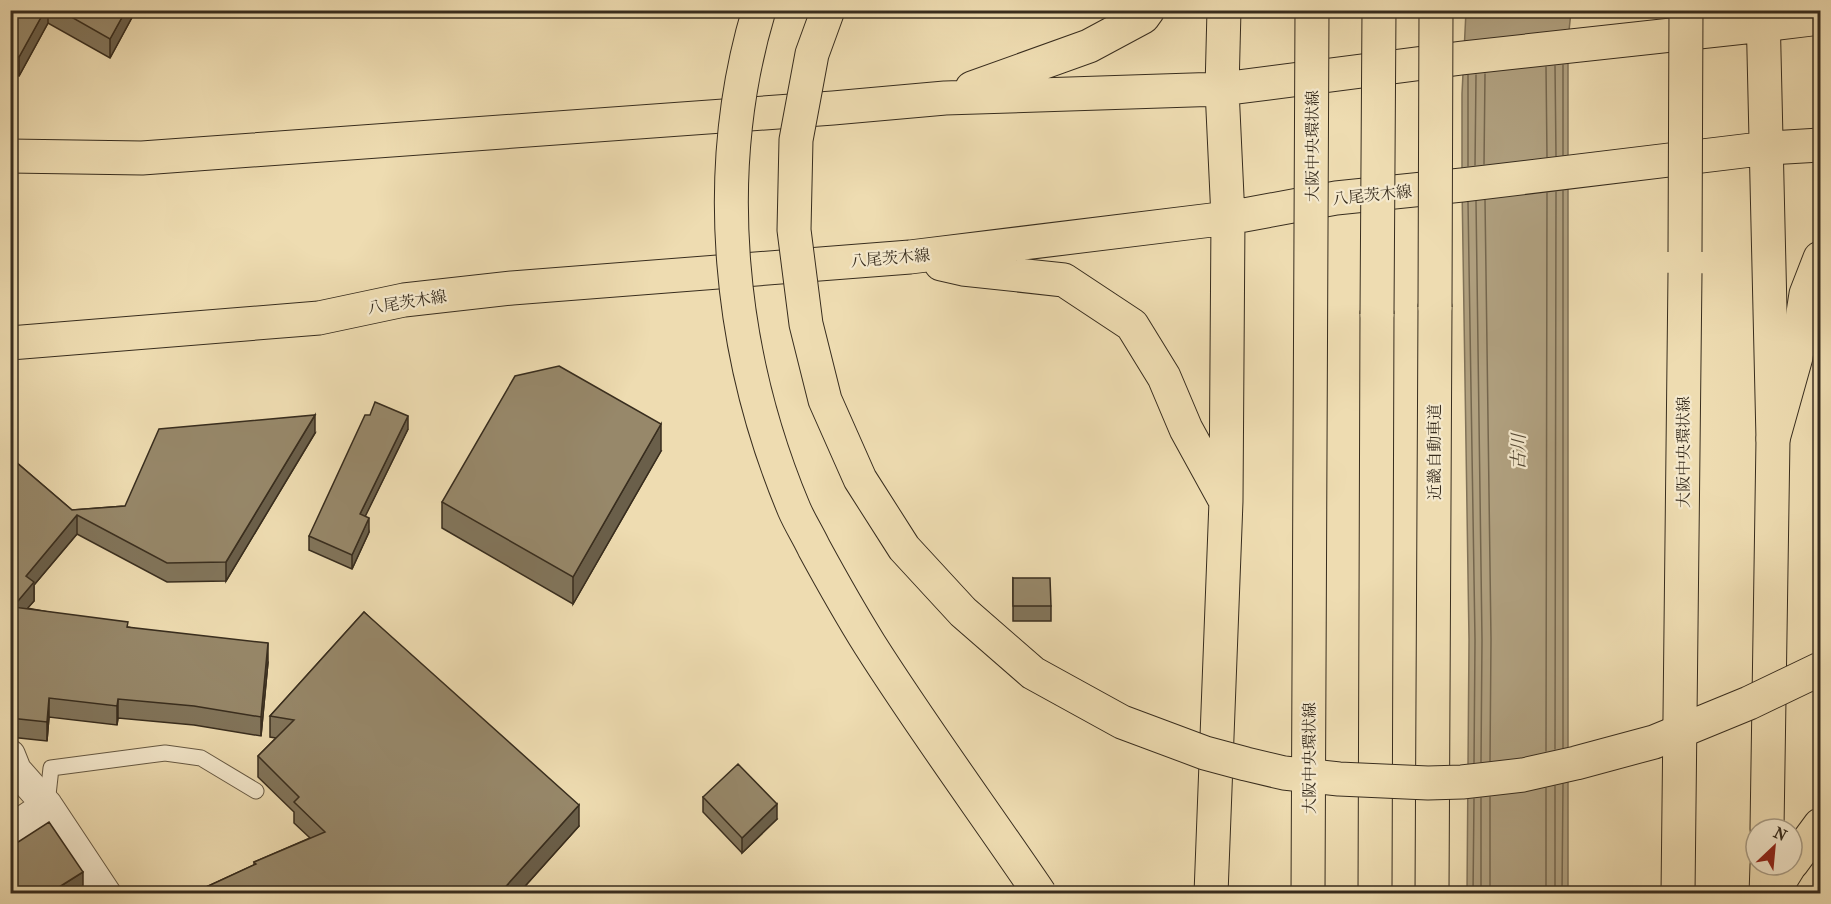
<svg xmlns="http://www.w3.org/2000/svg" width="1831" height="904" viewBox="0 0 1831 904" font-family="'IM FELL French Canon','Noto Serif JP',serif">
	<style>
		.water { fill: #b0a07f; stroke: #807258; stroke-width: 1.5 }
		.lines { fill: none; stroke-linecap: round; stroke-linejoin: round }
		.shore { stroke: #74664e; stroke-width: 1.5 }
		.lane-casing { stroke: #665943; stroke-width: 17 }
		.street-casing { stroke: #665943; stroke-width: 32 }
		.primary-casing { stroke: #382d1e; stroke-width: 35 }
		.highway-casing { stroke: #382d1e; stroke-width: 35 }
		.lane { stroke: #f4e8cc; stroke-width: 15 }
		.street { stroke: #f4e8cc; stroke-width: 30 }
		.primary { stroke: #eedcb1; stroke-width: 33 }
		.highway { stroke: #eedcb1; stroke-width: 33 }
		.primary-bridge-casing { stroke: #382d1e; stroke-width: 35; stroke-linecap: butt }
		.highway-bridge-casing { stroke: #382d1e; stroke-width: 35; stroke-linecap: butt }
		.primary-bridge { stroke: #eedcb1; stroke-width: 33 }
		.highway-bridge { stroke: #eedcb1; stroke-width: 33 }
		.wall { fill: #82755b; stroke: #382d1e; stroke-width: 1.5 }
		.shaded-wall { fill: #6a5f4a; stroke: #382d1e; stroke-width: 1.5 }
		.building { fill: #97886a; stroke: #382d1e; stroke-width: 1.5 }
		.labels { text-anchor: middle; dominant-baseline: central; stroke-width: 4.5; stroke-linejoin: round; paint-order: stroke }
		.street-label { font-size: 16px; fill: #382d1e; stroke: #f4e8cc }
		.water-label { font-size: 18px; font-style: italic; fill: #564a36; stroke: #f4e8cc }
	</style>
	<rect width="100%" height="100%" fill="#eedcb1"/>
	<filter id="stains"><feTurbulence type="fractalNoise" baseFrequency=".00333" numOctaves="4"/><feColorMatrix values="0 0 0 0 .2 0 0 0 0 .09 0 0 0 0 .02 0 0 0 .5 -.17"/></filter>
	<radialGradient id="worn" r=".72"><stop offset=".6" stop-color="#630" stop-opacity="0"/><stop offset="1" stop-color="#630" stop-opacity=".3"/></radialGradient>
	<path class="water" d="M1466 11H1571L1568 41V893H1467L1469 640 1462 185V94Z"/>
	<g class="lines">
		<path class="shore" d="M1563 65V155
			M1555 66 1556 156
			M1546 67 1547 157
			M1484 164 1485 74
			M1475 165 1476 75
			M1468 166V75
			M1485 200 1491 639 1490 761
			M1476 201 1482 640 1481 762
			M1468 202 1475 640 1474 763
			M1563 748V191
			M1555 749 1556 192
			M1546 751 1547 193
			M1473 894 1474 799
			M1481 894V798
			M1490 894V797
			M1546 894V788
			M1555 894V786
			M1562 894 1563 784"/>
		<defs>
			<path id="lane" d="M47 804 51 768 165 753 201 758 256 791"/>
			<path id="street" d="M10 755 16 770 47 805
				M10 830 47 805 106 894"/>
			<path id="primary" d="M1763 10 1773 439 1767 829
				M972 88 1089 46 1143 17 1148 10
				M10 156 142 158 833 108 945 98 1222 89 1462 58 1763 25
				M941 264 963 269 1064 280 1132 325 1164 377 1186 429 1225 500
				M10 343 319 318 404 300 512 288 910 257 1228 218 1336 198 1462 185 1768 148
				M1211 894 1226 501 1228 218 1222 89 1224 10
				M1766 894 1767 865"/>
			<path id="highway" d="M1763 25 1820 18
				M1768 148 1820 145
				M1773 439 1796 357 1806 294 1820 258
				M1792 863 1820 825
				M1375 894 1377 314
				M1432 894 1435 307
				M1772 894 1790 865"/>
		</defs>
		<use href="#lane" class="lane-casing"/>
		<use href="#street" class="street-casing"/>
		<use href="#primary" class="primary-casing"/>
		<use href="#highway" class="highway-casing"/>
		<use href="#lane" class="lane"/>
		<use href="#street" class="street"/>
		<use href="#primary" class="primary"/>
		<use href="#highway" class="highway"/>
		<defs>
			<path id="primary-bridge" d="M1685 252 1686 10
				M1308 894 1312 10
				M1678 894 1685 273"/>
			<path id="highway-bridge" d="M759 10C710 173 729 354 794 509 800 523 808 535 814 548 832 581 850 613 870 645 924 730 983 810 1040 894
				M828 10 812 54 796 140 794 230 806 324 825 400 860 479 904 548 963 612 1033 673 1122 722 1205 753 1246 764 1284 773 1339 779 1428 783 1462 782 1523 775 1576 763 1654 742 1749 703 1820 669
				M1435 307 1436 10
				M1377 314 1379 10"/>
		</defs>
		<use href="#primary-bridge" class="primary-bridge-casing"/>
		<use href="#highway-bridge" class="highway-bridge-casing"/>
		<use href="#primary-bridge" class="primary-bridge"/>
		<use href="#highway-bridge" class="highway-bridge"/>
	</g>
	<path class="wall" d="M10 10H136L110 58 48 23 19 76 10 72Z
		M408 429 365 516 369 532 352 569 309 550V536Z
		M315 433 226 581 167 582 77 534 34 585V601L27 608 128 627 268 662 261 736 194 725 118 718 117 725 49 717 47 741 10 737V457L72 510 125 506Z
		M661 451 573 604 442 528V502Z
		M1013 578 1051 606V621H1013Z
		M364 612 579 826 518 894H191L254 865V862L310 838 294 823V812L258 777V756L276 738 270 737V716Z
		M703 797 777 819 742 853 703 812Z"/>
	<path class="shaded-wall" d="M45 10H48V23L19 76V57Z
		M126 10H136L110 58V39Z
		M315 415V433L226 581V562Z
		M408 416V429L360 527V514Z
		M661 424V451L573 604V577Z
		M77 515V534L34 585V601L13 625V607L26 576Z
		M369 518V532L352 569V555Z
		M268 643V662L261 736V717Z
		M49 698V717L47 741V722Z
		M118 699V718L117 725V706Z
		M14 776V795L10 797V778Z
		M777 804V819L742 853V838Z
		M579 805V826L518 894H499Z
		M83 872V890L78 894H48Z"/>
	<path class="building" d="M10 10H45L19 57 10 53Z
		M59 10H126L110 39Z
		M559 366 661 424 573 577 442 502 515 376Z
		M375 402 408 416 360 514 369 518 352 555 309 536 365 415H370Z
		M315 415 226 562 167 563 77 515 26 576 34 582 13 607 128 622 127 627 268 643 261 717 194 706 118 699 117 706 49 698 47 722 10 718V457L72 510 125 506 159 429Z
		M1013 578H1050L1051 606H1013Z
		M364 612 579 805 499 894H191L256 864 254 862 325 832 294 802 299 797 258 756 294 720 270 716Z
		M738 764 777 804 742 838 703 797Z
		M49 822 83 872 48 894H10V844L12 846Z"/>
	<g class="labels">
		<g class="street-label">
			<text transform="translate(1312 146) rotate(-90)">大阪中央環状線</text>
			<text transform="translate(1372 195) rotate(-6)">八尾茨木線</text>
			<text transform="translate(890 258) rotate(-5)">八尾茨木線</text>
			<text transform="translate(407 302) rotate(-9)">八尾茨木線</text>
			<text transform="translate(1434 452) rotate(-90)">近畿自動車道</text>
			<text transform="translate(1683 452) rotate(-90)">大阪中央環状線</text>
			<text transform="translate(1309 758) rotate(-90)">大阪中央環状線</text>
		</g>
		<g class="water-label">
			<text transform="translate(1519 452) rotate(-89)">古川</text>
		</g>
	</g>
	<rect width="1831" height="904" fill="none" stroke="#eedcb1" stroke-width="36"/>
	<rect x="12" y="12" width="1807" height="880" fill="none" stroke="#382d1e" stroke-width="3"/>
	<rect x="18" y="18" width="1795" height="868" fill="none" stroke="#382d1e" stroke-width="1.5"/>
	<g transform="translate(1774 847) rotate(26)"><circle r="28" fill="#f4e8cc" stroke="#a99d86" stroke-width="1.5"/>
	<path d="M0-4.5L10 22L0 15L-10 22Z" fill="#8f2418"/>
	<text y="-9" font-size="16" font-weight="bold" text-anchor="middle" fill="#382d1e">N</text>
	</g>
	<rect width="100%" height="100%" filter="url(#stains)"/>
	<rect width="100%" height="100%" fill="url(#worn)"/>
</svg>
